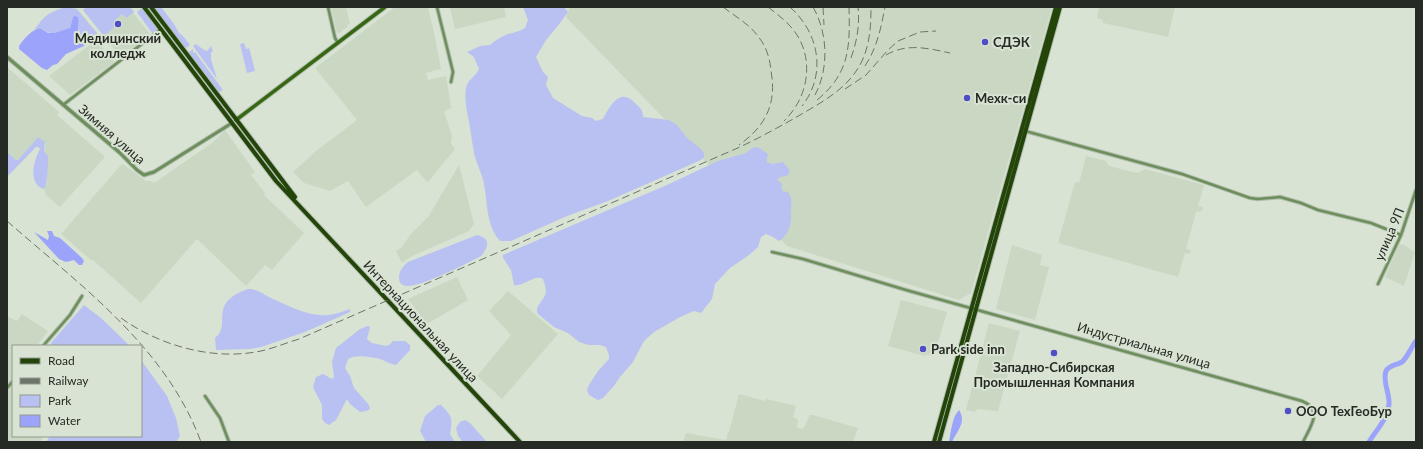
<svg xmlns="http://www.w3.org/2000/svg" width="1423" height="449" viewBox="0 0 1423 449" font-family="Lato,sans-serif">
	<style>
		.built { fill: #cad8c3 }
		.green { fill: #b9c0f2 }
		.water { fill: #9ba4fa }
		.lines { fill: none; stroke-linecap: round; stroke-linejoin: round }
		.river { stroke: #9ba4fa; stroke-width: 5 }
		.minor-casing { stroke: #b4beb0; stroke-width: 4.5 }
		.tertiary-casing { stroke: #b4beb0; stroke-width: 5 }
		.secondary-casing { stroke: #b4beb0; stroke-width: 5.5 }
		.primary-casing { stroke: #b4beb0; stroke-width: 6 }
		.minor { stroke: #6d8f5c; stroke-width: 2.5 }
		.tertiary { stroke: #6d8f5c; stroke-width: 3 }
		.secondary { stroke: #366712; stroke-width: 3.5 }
		.primary { stroke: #23450a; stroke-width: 4 }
		.rail { stroke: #6d746a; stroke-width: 1; stroke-dasharray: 8 4; stroke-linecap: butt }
		.poi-dot { fill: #504ec5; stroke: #d8e3d3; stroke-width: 1.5 }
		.labels { text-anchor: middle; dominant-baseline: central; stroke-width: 4; stroke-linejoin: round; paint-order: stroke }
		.poi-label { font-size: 13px; font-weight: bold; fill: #262a24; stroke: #d8e3d3; text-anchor: start }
		.street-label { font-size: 13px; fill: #262a24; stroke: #d8e3d3 }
	</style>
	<rect width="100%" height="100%" fill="#d8e3d3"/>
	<path class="built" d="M87 7H130L134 12 133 13 150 34 119 58 114 52 116 51 83 10Z
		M331 7H346L350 24 347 25 348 27 342 30V32L337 33Z
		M395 7H428L435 37 441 69 426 73 428 80 446 76 451 108 444 111 452 136 451 144 455 149 428 182 426 181 417 170 366 207 348 181 330 191 304 183 293 172 316 151 357 120 315 68Z
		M450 7H504L506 17 455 29Z
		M570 7H1052L971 293 959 300 787 246 566 17Z
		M1099 7H1175L1168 37 1103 23V20L1097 18Z
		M96 40 114 62 70 95 49 76Z
		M7 67 59 112 57 115 105 157 60 207 46 195 44 189 47 182 46 175 48 156 44 151 46 144 38 137 18 160H16L7 152Z
		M225 130 255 172 251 175 265 193 264 195 304 233 272 270 265 265 246 286 197 239 141 303 93 260 92 261 61 234 120 166 123 164 146 181H151L154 183 212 143Z
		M1086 156 1106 161 1109 166 1133 172 1138 173 1145 169 1204 185 1198 206 1203 207 1202 211 1196 212 1186 249 1191 250 1190 254 1185 253 1178 277 1058 243 1075 182 1079 183Z
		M459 165 474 224 469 231 410 257 402 263 396 251 402 247 410 235 428 217Z
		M1400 243 1401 245H1404L1415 252 1404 286 1385 277Z
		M1012 245 1042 255 1040 265 1049 267 1035 320 996 309Z
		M457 277 468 300 427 324 408 299Z
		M508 291 558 334 502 399 477 376 511 335 489 311Z
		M901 300 947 312 934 356 926 354 925 356 888 346Z
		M22 314 48 331 37 346H13V436H44L40 442H7V316L17 321Z
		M989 323 1020 331 998 411 978 409 974 412 966 410Z
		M739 394 765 401 766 399 796 406 793 417 797 419 798 421 797 428 803 429 810 415H813L858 428 853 442H683L686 433 726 440 728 432H729Z"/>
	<path class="green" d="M66 7 77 9 97 33V35L84 46V43L79 38 80 32 77 27 78 17H73L70 28C58 34 51 36 41 28L34 29C39 25 41 20 45 17 50 12 59 9 66 7Z
		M87 7H130L134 12 126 18 122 14 114 21 117 25 106 34 109 38 107 40 83 10Z
		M154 7H161L174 24 179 33 183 36 190 45 186 48 184 47Z
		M523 7H564L568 12 557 27 546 40 536 57 543 72 548 77 546 85 553 98 582 116 592 118 596 121 603 119C607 112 615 95 625 97 629 97 633 101 636 104 641 108 643 111 643 117L669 120 677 125 687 138 701 149 704 153V157L701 160 608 201 567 216 511 241H500C485 224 488 200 483 179 480 170 476 162 474 153 472 143 471 132 469 122 467 111 464 100 466 89 467 79 476 77 479 69L474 57 467 52 480 46 490 45C496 40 505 34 513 33 518 31 521 31 525 28L528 20Z
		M141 9H143L157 28V30L152 33 137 12Z
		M244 43 246 49 249 48 250 51 255 71 247 73 240 44Z
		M196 44 204 50 207 51 211 46 213 52H211V59L217 79 193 46Z
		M193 49V53L195 52 223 90 219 92 215 89 188 53Z
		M38 137 45 142 44 151 48 156C48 164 48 183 44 189 27 184 34 160 40 149L38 147H36L7 177V152L16 160H18Z
		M758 147 768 154 767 158V162L772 164 783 162 790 171 787 176 780 177 777 180 782 184V191L788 192C794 202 790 204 791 213 792 224 788 236 779 241L773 237 766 234 761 237 758 247 749 255 730 268 715 284 712 299 701 313 694 311 680 317 654 332 644 341 633 362 620 377 614 386 603 398 598 400 589 395 587 390 589 385 598 371 609 359V355L606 347 600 345H589L579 342 568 333 554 327 538 314C533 306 546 300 546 291 546 287 544 283 543 279 534 274 524 287 514 285L511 270 503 258V255L667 185 718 161 746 153 752 148Z
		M477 235C491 238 489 247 481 256 468 263 419 288 406 286 401 285 399 282 399 278 399 271 403 266 408 262Z
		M248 289C258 289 264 295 273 299 291 307 309 317 329 315 336 314 344 311 350 309V312L305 332 261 347 250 349 216 350 215 338C233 324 206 304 248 289Z
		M84 305 101 318 130 346H52L51 343Z
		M368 326 370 327 367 339 372 343 386 346 389 345 393 341H405L410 345V350L396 365C390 364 386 361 380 359 371 357 356 354 348 359L345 368 350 376 354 388 369 405 370 409 366 411 360 412 350 404 347 399 336 420 329 425 325 423 322 419V405L313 387 316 377 323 374 332 379 334 377 332 362 336 348 360 329Z
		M141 360 167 396 176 418 180 436 176 442H46L50 436H141Z
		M438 405H441C452 416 453 418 450 434L455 442H426L420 431 425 416Z
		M465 420 470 423 487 442H463L458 436 456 428 460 422Z"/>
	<path class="water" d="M75 16 78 17C79 21 78 22 78 26 77 30 80 33 79 38L84 43V46L66 54 57 64 53 65 47 70 42 68 19 49V46C24 39 31 30 40 28L48 33H55L70 28 73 17Z
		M47 231H52L54 236 60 238 82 258 84 261 82 265H79L74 260 66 262 59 259 34 232 48 240 49 236Z
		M959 410C967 422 957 431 952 442H949C951 432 952 417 959 410Z"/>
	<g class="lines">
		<path class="river" d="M1369 442C1376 430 1388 419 1389 404 1390 394 1382 381 1386 371 1389 365 1397 365 1402 362 1408 357 1411 347 1416 341"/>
		<defs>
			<path id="minor" d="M328 7 335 38 338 43
				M437 7 453 72 451 82
				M63 105 161 29
				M1025 131 1182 174 1250 198 1258 199 1280 197 1301 203 1318 210 1371 223 1401 235
				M772 252 803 259 906 290 1302 401C1324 410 1310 427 1303 442
				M1378 284 1401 235 1416 190
				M43 346 70 315 82 296
				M7 388 13 381
				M205 396 220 418 229 442"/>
			<path id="tertiary" d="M7 57 119 152 137 170 144 175 154 172 232 123"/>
			<path id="secondary" d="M236 120 385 7"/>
			<path id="primary" d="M144 7 276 181 520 442
				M151 7 295 197
				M934 442 1056 7
				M939 442 1060 7"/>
		</defs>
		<use href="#minor" class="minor-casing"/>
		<use href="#tertiary" class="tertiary-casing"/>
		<use href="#secondary" class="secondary-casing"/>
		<use href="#primary" class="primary-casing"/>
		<use href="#minor" class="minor"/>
		<use href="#tertiary" class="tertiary"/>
		<use href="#secondary" class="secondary"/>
		<use href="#primary" class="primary"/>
		<path class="rail" d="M723 7C736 17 751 25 760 39 767 48 770 60 771 71 777 103 766 126 739 145
			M768 7C778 15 788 22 795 32 815 60 808 98 784 121
			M790 7C819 33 827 74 802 106
			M813 7C828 33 829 69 815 95
			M823 7 824 25
			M886 55C907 43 927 48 950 53
			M851 58C857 41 860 25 858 7
			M865 66C877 48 881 28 885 7
			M845 89 866 75 888 50 898 41 920 32 936 31
			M817 100C850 73 850 47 849 7
			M7 221C81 286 166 347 201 442
			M121 318C160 346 214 361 261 351 274 348 286 343 299 339L740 147C759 138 777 128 795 118 820 103 849 89 862 61 870 44 871 25 871 7"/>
	</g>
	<g class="poi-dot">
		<circle cx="118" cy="24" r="4"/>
		<circle cx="985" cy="42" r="4"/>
		<circle cx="967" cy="98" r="4"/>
		<circle cx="923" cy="349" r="4"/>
		<circle cx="1054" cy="353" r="4"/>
		<circle cx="1288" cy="411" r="4"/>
	</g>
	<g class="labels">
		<g class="poi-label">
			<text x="118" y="38" text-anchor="middle">Медицинский<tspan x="118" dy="15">колледж</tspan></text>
			<text x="993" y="42">СДЭК</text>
			<text x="975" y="98">Мехк-си</text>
			<text x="931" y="349">Park side inn</text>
			<text x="1054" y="367" text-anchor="middle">Западно-Сибирская<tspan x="1054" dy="15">Промышленная Компания</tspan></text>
			<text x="1296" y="411">ООО ТехГеоБур</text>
		</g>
		<g class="street-label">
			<text transform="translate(112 134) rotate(41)">Зимняя улица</text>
			<text transform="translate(1389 234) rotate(-67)">улица 9П</text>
			<text transform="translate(421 321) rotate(47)">Интернациональная улица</text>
			<text transform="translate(1144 345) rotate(16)">Индустриальная улица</text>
		</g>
	</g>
	<rect width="1423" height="449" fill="none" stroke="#262a24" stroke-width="16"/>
	<rect x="12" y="345" width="130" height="92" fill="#d8e3d3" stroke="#91998d"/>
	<rect x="20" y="358" width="20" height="6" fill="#23450a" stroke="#91998d"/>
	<text x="48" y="365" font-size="12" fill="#262a24">Road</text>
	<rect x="20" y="378" width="20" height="6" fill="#6d746a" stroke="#91998d"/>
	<text x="48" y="385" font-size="12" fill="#262a24">Railway</text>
	<rect x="20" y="395" width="20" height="12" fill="#b9c0f2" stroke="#91998d"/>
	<text x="48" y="405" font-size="12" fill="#262a24">Park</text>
	<rect x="20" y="415" width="20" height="12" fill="#9ba4fa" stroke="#91998d"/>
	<text x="48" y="425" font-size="12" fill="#262a24">Water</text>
</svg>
